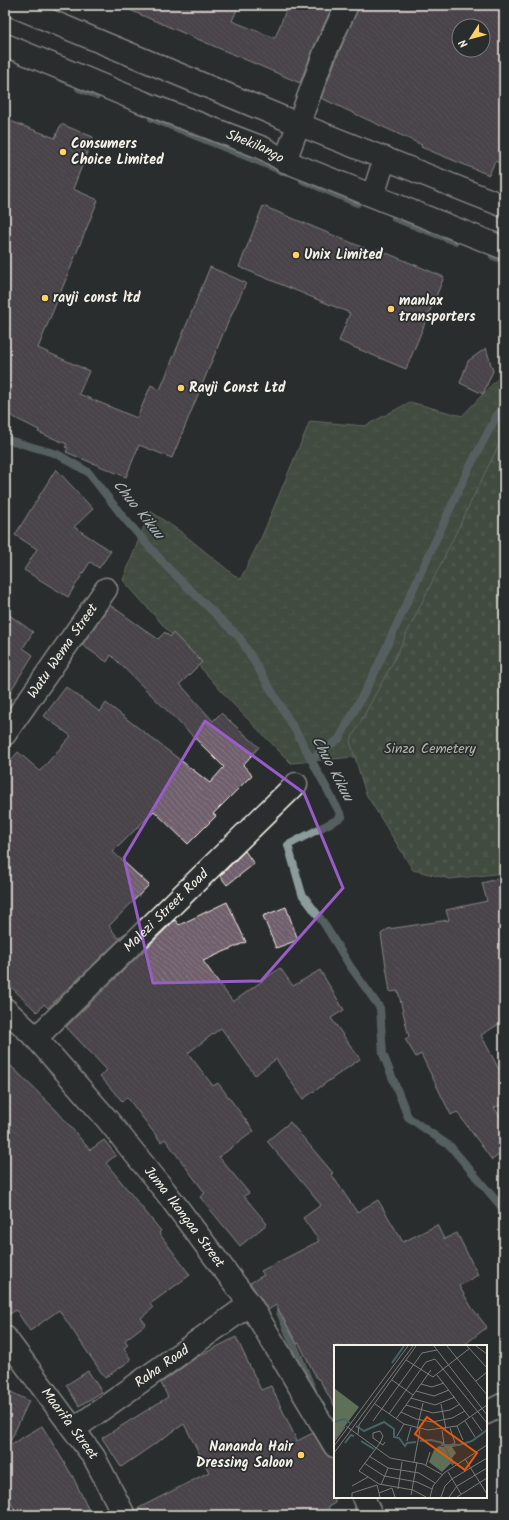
<svg xmlns="http://www.w3.org/2000/svg" width="509" height="1520" viewBox="0 0 509 1520" font-family="Kalam,sans-serif">
	<style>
		.wetland { fill: url(#wetland-marsh); stroke: #aab0a0 }
		.cemetery { fill: url(#cemetery-stones); stroke: #aab0a0 }
		.lines { fill: none; stroke-linecap: round; stroke-linejoin: round }
		.stream { stroke: #8c9c9b; stroke-width: 8 }
		.building { fill: url(#building-back-hatch); stroke: #f4f1e8; fill-rule: evenodd }
		.minor-casing { stroke: #f4f1e8; stroke-width: 25 }
		.major-casing { stroke: #f4f1e8; stroke-width: 25 }
		.minor { stroke: #2a2d2e; stroke-width: 22 }
		.major { stroke: #2a2d2e; stroke-width: 22 }
		.marked { fill: none; stroke: #995dc9; stroke-width: 3; stroke-linejoin: round }
		.poi-dot { fill: #ffd166; stroke: #2a2d2e; stroke-width: 1.5 }
		.labels { text-anchor: middle; dominant-baseline: central; stroke-width: 3.5; stroke-linejoin: round; paint-order: stroke }
		.poi-label { font-size: 14px; font-weight: bold; fill: #f4f1e8; stroke: #2a2d2e; text-anchor: start }
		.street-label { font-size: 14px; fill: #f4f1e8; stroke: #2a2d2e }
		.park-label { font-size: 14px; fill: #b1b7a7; stroke: #2a2d2e }
		.water-label { font-size: 15px; font-style: italic; fill: #aeb9b5; stroke: #2a2d2e }
		.inset-river { fill: none; stroke: #466468; stroke-width: 2 }
		.inset-road { fill: none; stroke: #7b7b78; stroke-width: 1 }
		.view { fill: #e8590c; fill-opacity: 0.15; stroke: #e8590c; stroke-width: 2 }
		.inset-edge { fill: none; stroke: #f4f1e8; stroke-width: 2 }
	</style>
	<defs>
		<pattern id="wetland-marsh" width="20" height="14" patternUnits="userSpaceOnUse"><rect width="20" height="14" fill="#5f7058"/><path d="M1 5h8M5 5V1M11 12h8M15 12V8" fill="none" stroke="#778570"/></pattern>
		<pattern id="cemetery-stones" width="16" height="16" patternUnits="userSpaceOnUse"><rect width="16" height="16" fill="#5f7058"/><path d="M2 7V4a2 2 0 0 1 4 0v3zM10 15v-3a2 2 0 0 1 4 0v3z" fill="#778570"/></pattern>
		<pattern id="building-back-hatch" width="6" height="6" patternUnits="userSpaceOnUse"><rect width="6" height="6" fill="#70606d"/><path d="M-1 5l2 2M0 0l6 6M5-1l2 2" fill="none" stroke="#857782"/></pattern>
	</defs>
	<rect width="100%" height="100%" fill="#2a2d2e"/>
	<filter id="ink" filterUnits="userSpaceOnUse"><feTurbulence type="fractalNoise" baseFrequency=".025" numOctaves="2"/><feDisplacementMap in="SourceGraphic" scale="8" xChannelSelector="R" yChannelSelector="G"/><feConvolveMatrix kernelMatrix="1 2 1 2 8 2 1 2 1" color-interpolation-filters="sRGB"/></filter>
	<g filter="url(#ink)">
		<path class="wetland" d="M504 372V734L374 755 291 763 232 703 123 580 150 511 181 532 240 580 262 536 310 421 365 426 410 402 462 416Z"/>
		<path class="cemetery" d="M504 434V873L450 879 413 870 366 794 350 741 392 664Z"/>
		<g class="lines">
			<path class="stream" d="M79 88 97 95
				M152 118 285 172
				M303 180 357 203
				M395 218 455 241
				M493 256 504 260
				M5 439 57 454 88 472 124 518 169 569 240 638 298 735 342 817 288 845 302 894 323 922 350 966 380 1008 383 1054 408 1117 451 1147 504 1210
				M311 759 339 739 373 676 468 470 504 402
				M280 1312 313 1391"/>
		</g>
		<path class="building" d="M118 5H239L232 21 275 38 288 5H333L314 47 300 83Z
			M359 5H504V165L495 161 489 175 421 147 422 145 321 98 337 57ZM459 26H483V50H459Z
			M5 119 55 138 61 124 93 137 73 189 98 200 38 348 89 371 79 394 137 418 151 385 160 390 210 267 246 283 225 329 172 458 139 445 126 477 66 452 68 448 65 447 67 444 38 432 39 430 5 413Z
			M263 206 376 253 377 249 444 277 406 369 339 341 350 313 239 267Z
			M486 348 493 371 483 394 460 383 468 361Z
			M56 469 93 509 74 527 111 551 99 568 90 562 68 597 24 570 37 549 15 535Z
			M110 605 158 639 165 632 170 637 173 633 202 662 180 684 213 721 221 713 259 747 243 765 252 775 213 814 216 816 188 844 154 811 113 852 149 885 109 926 118 938 127 932 48 1008 44 1004 37 1012 5 981V767L18 752 40 771 71 736 44 716 66 687 100 712 106 703 210 783 224 767 111 655 107 662 82 645Z
			M5 612 33 632 23 648 33 655 5 700Z
			M245 851 254 864 227 885 220 876Z
			M504 877V1021L481 1035 504 1079V1103L494 1108 504 1121V1151L492 1160 457 1112 451 1115 421 1054 416 1057 405 1039 409 1037 398 991 390 992 381 934 388 929 449 920 446 910 487 901 482 883Z
			M227 902 246 942 203 961 233 1002 280 968 293 986 320 970 344 1010 331 1018 360 1059 303 1099 276 1059 255 1075 221 1028 188 1053 213 1086 218 1083 254 1131 219 1157 249 1193 244 1196 267 1224 240 1246 200 1197 205 1193 165 1139 161 1142 127 1097 122 1101 100 1076 107 1070 66 1027 175 920 179 925Z
			M286 907 298 940 276 948 263 916Z
			M5 1060 57 1111 90 1150 104 1140 116 1155 106 1163 161 1231 159 1233 190 1275 150 1304 153 1308 141 1318 146 1324 125 1340 128 1345 124 1348 131 1360 105 1378 59 1310 30 1331 16 1310 5 1317Z
			M290 1122 333 1173 331 1174 357 1212 378 1200 403 1242 437 1225 444 1239 457 1233 478 1275 459 1286 472 1308 487 1327 463 1346H335V1407L319 1379H317L299 1343 297 1344 276 1305 268 1310 250 1283 264 1275 261 1271 319 1241 303 1218 321 1205 267 1141Z
			M236 1337 261 1390 271 1386 297 1441 313 1433 325 1453 329 1457 335 1458V1503L328 1507 332 1515H136L135 1510 209 1472 184 1424 121 1467 102 1438 168 1397 161 1383 197 1357Z
			M88 1371 102 1392 79 1406 66 1385Z
			M5 1389 29 1401 8 1446 42 1426 73 1477 91 1515H17L5 1490Z"/>
		<g class="lines">
			<defs>
				<g id="minor">
					<path d="M285 161 325 52 347 5"/>
					<path id="s1" d="M5 734 106 589"/>
					<path id="s2" d="M5 1009 36 1038 106 1118 165 1191 250 1304 335 1446"/>
					<path id="s3" d="M36 1038 296 784"/>
					<path id="s4" d="M5 1337 94 1457 124 1515"/>
					<path d="M486 1413 504 1404"/>
					<path id="s5" d="M74 1429 250 1304"/>
					<path d="M363 1497 371 1515"/>
				</g>
				<g id="major">
					<path d="M12 5 298 124 504 206"/>
					<path id="s6" d="M5 45 142 102 263 148 285 161 504 248"/>
					<path d="M373 195 385 158"/>
				</g>
			</defs>
			<use href="#minor" class="minor-casing"/>
			<use href="#major" class="major-casing"/>
			<use href="#minor" class="minor"/>
			<use href="#major" class="major"/>
		</g>
	</g>
	<path d="M0 0H509V1520H0ZM205 721 304 793 343 888 261 981 153 983 124 858Z" fill="#2a2d2e" fill-opacity=".55" fill-rule="evenodd"/>
	<path class="marked" d="M205 721 304 793 343 888 261 981 153 983 124 858Z"/>
	<g class="poi-dot">
		<circle cx="63" cy="152" r="4"/>
		<circle cx="296" cy="255" r="4"/>
		<circle cx="45" cy="298" r="4"/>
		<circle cx="391" cy="309" r="4"/>
		<circle cx="181" cy="388" r="4"/>
		<circle cx="301" cy="1455" r="4"/>
	</g>
	<g class="labels">
		<g class="poi-label">
			<text x="71" y="144">Consumers<tspan x="71" dy="16">Choice Limited</tspan></text>
			<text x="304" y="255">Unix Limited</text>
			<text x="53" y="298">ravji const ltd</text>
			<text x="399" y="301">manlax<tspan x="399" dy="16">transporters</tspan></text>
			<text x="189" y="388">Ravji Const Ltd</text>
			<text x="293" y="1447" text-anchor="end">Nananda Hair<tspan x="293" dy="16">Dressing Saloon</tspan></text>
		</g>
		<g class="street-label">
			<text stroke="none"><textPath href="#s6" startOffset="270">Shekilango</textPath></text>
			<text stroke="none"><textPath href="#s1" startOffset="101">Watu Wema Street</textPath></text>
			<text stroke="none"><textPath href="#s3" startOffset="182">Malezi Street Road</textPath></text>
			<text stroke="none"><textPath href="#s2" startOffset="275">Juma Ikangaa Street</textPath></text>
			<text stroke="none"><textPath href="#s5" startOffset="108">Raha Road</textPath></text>
			<text stroke="none"><textPath href="#s4" startOffset="108">Maarifa Street</textPath></text>
		</g>
		<g class="park-label">
			<text x="430" y="749">Sinza Cemetery</text>
		</g>
		<g class="water-label">
			<text transform="translate(138 510) rotate(51)">Chuo Kikuu</text>
			<text transform="translate(332 769) rotate(62)">Chuo Kikuu</text>
		</g>
	</g>
	<g transform="translate(334 1345)">
		<rect width="153" height="153" fill="#2a2d2e"/>
		<path d="M0 43 25 62 0 96Z" fill="#5f7058"/>
		<path d="M7 63 18 68 9 81V77L0 79 2 71 7 68 5 65Z" fill="#5f7058"/>
		<path d="M121 98 123 101 118 102 122 108 118 113 120 119H117L107 107 111 100Z" fill="#5f7058"/>
		<path d="M105 101 110 102 118 117 108 127 95 117 100 105Z" fill="#5f7058"/>
		<path class="inset-river" d="M58 18 70 1M0 77 10 74 16 78M22 81 30 86 50 77 60 84V92L65 93 71 101 73 98 82 97M27 96 40 104M86 96 97 95 109 98 108 100H125L138 96 153 85M11 98 17 90 20 91M111 102 119 120"/>
		<path class="inset-road" d="M100 1 153 70M113 1 153 50M133 1 153 23M142 1 153 9M101 14 153 78M72 15 99 32 136 3M103 30 136 73M58 35 79 50M142 36 153 27M87 39 98 42 110 38M82 46 100 51 115 45M77 53 101 60 121 52M41 59 70 79 94 85 123 81 153 60M107 59 112 84M72 60 99 68 116 65 126 59M67 67 82 74 98 77 118 73 131 66M55 69 92 17 101 14M138 72 148 86M62 74 97 25M39 76 88 8 103 5M131 76 141 92M12 81 56 113 89 119 109 130M123 81 129 95M116 83 121 98M83 84 89 58M108 85 110 99M24 89 25 80 82 1M63 91 70 79M73 96 77 82M0 97 11 82M51 97 49 100 46 98 39 93V88L46 86 49 91 46 98 25 126 45 139 79 145 92 152M0 101 74 1M0 108 79 1M35 111 54 123 85 128 101 138M131 114 153 149M80 117 86 85M30 118 50 131 83 137 98 144M92 120 96 107M114 127 127 149M43 140 46 152M47 140 54 123M18 141 34 132M64 144 68 117M45 148 58 143 61 152M77 150 83 117M18 152V148L43 140M96 152 99 141 110 128 153 100M107 152 111 141 118 134 153 113M115 152 123 141 153 123M123 152 153 133"/>
		<path class="view" d="M93 72 143 108 131 125 81 89Z"/>
		<rect width="153" height="153" class="inset-edge"/>
	</g>
	<rect width="509" height="1520" fill="none" stroke="#2a2d2e" stroke-width="20"/>
	<rect x="10" y="10" width="489" height="1500" fill="none" stroke="#f4f1e8" stroke-width="1.5" filter="url(#ink)"/>
	<g transform="translate(471 38) rotate(234)"><circle r="19" fill="#2a2d2e" stroke="#7b7b78"/>
	<path d="M0-3L7 15L0 10L-7 15Z" fill="#ffd166"/>
	<text y="-6" font-size="11" font-weight="bold" text-anchor="middle" fill="#f4f1e8">N</text>
	</g>
</svg>
